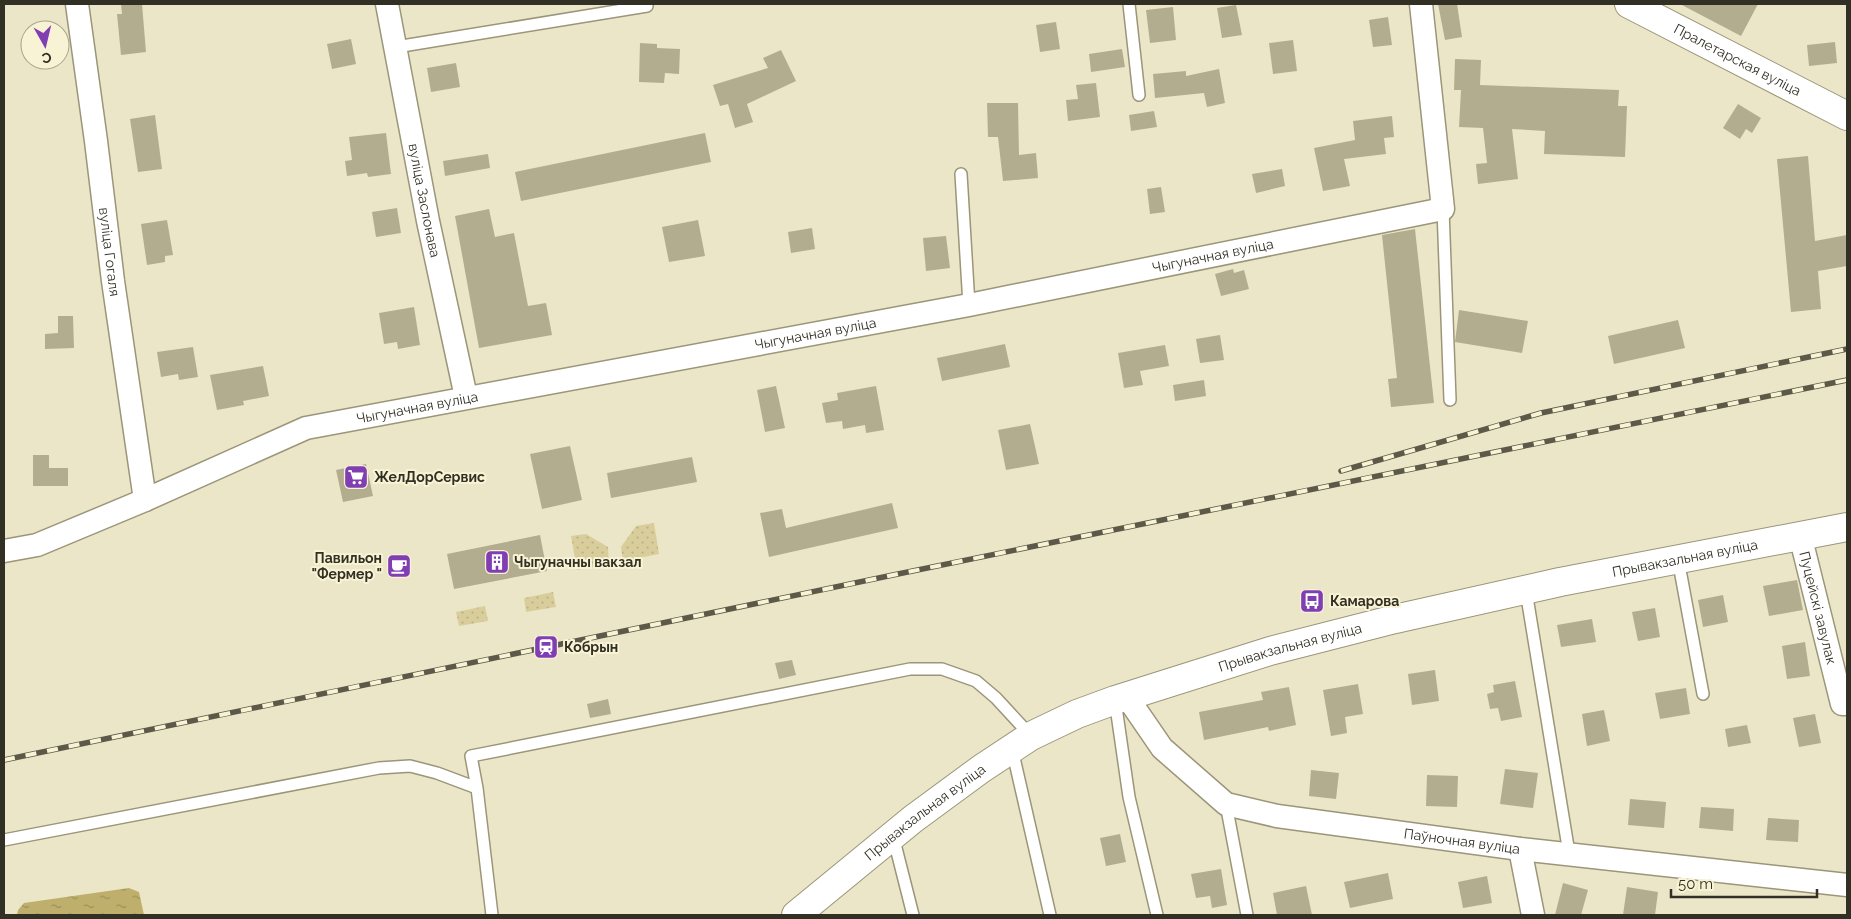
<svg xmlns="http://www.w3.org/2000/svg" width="1851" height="919" viewBox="0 0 1851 919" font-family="Raleway,sans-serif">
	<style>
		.grass { fill: url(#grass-dots) }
		.water { fill: url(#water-ripples) }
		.building { fill: #b3ad90 }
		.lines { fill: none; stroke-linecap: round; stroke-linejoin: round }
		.service-casing { stroke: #9b9579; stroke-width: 14 }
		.minor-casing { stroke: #9b9579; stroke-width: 25 }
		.secondary-casing { stroke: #9b9579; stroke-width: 30 }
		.primary-casing { stroke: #9b9579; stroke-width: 30 }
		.service { stroke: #fff; stroke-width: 11 }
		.minor { stroke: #fff; stroke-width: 22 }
		.secondary { stroke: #fff; stroke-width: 28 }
		.primary { stroke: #fff; stroke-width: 28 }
		.rail-casing { stroke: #5c5949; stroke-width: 5.5 }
		.rail { stroke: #f9f3d5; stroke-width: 4; stroke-dasharray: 11; stroke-linecap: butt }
		.labels { text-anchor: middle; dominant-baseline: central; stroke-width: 4; stroke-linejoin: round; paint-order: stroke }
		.street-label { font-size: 14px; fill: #323024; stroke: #f9f3d5 }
		.poi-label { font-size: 14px; font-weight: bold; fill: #323024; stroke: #f9f3d5; text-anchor: start }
	</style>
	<defs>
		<pattern id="grass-dots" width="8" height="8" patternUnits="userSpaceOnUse" patternTransform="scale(1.25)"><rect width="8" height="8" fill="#d9ce9b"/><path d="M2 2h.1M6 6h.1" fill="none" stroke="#bbb185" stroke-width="1.8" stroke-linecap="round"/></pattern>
		<pattern id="water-ripples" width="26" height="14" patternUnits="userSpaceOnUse" patternTransform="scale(1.25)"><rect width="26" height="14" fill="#beb06c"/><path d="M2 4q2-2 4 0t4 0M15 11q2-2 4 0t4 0" fill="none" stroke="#9b9059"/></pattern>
	</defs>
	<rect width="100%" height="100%" fill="#ece6c8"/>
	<path class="grass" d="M654 523 659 554 623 561 621 547 636 526Z
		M586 534 608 547 609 564 577 570 571 536Z
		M553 592 556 607 526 612 524 598Z
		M485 606 488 621 459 626 456 612Z"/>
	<path class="water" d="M129 888 139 892 144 915H17L18 910 24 903Z"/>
	<path class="building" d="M121 4H142L146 52 121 55 117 14H122Z
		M1438 4H1457L1462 37 1445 40Z
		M1680 4H1758L1741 36Z
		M1236 5 1242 35 1222 38 1217 8Z
		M1173 7 1176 40 1150 43 1146 10Z
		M1388 17 1392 45 1373 47 1369 20Z
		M1056 22 1060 49 1040 52 1036 25Z
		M351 39 356 64 332 69 327 44Z
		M1293 40 1297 71 1273 74 1269 43Z
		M1835 42 1837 63 1809 66 1807 45Z
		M640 43 657 44V48L680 49 679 74 665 73 664 83 639 82Z
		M1122 49 1125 67 1091 72 1089 54Z
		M781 50 796 81 747 104 753 122 735 128 728 104 720 106 713 85 768 68 763 58Z
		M1455 59 1481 60 1480 85 1619 90 1618 106H1627L1625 157 1544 154 1545 131 1512 129 1518 179 1478 184 1476 164 1487 163 1483 128 1459 127 1461 90H1454Z
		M456 63 460 87 431 92 427 68Z
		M1219 69 1225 103 1207 107 1204 93 1155 98 1153 74 1186 71V76Z
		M1096 83 1100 117 1068 121 1066 100 1078 99 1076 85Z
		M987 103H1018L1019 155 1036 153 1038 178 1003 181 998 137H988Z
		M1738 104 1761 118 1752 133 1746 129 1740 139 1723 128Z
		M1154 111 1157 127 1131 131 1129 115Z
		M155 115 162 169 138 172 130 119Z
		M1392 116 1394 137 1384 138 1386 154 1344 159 1350 186 1323 191 1314 148 1355 140 1353 121Z
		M386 133 391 174 368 177 367 173 347 176 345 161 352 160 349 137Z
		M705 133 711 162 521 201 515 172Z
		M488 154 490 168 445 176 443 161Z
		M1808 156 1815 241 1847 235V266L1818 271 1821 309 1791 312 1777 159Z
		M1282 169 1285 186 1256 193 1252 174Z
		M1161 187 1165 212 1150 214 1147 189Z
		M397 208 401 233 376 237 372 212Z
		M489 209 495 237 514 233 528 306 546 303 552 335 479 348 455 216Z
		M167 220 173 255 165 256V262L147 265 141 224Z
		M698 220 705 256 669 262 662 227Z
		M812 228 815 249 791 253 788 232Z
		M1415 229 1434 403 1391 407 1388 379 1397 378 1382 235Z
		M946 236 950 268 926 271 923 238Z
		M1233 269 1234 273 1244 270 1249 289 1221 296 1215 274Z
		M414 307 420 345 398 349 397 342 384 344 379 313Z
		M1459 310 1528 321 1522 353 1455 342Z
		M58 316H73L74 348 45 349V334L58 333Z
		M1678 320 1685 348 1614 364 1608 336Z
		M1220 335 1224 360 1200 363 1196 339Z
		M1005 344 1010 367 942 381 937 358Z
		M1165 345 1169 366 1140 371 1143 385 1124 388 1118 353Z
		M193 347 198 377 179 380 178 374 161 377 157 352Z
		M263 366 269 396 243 401 244 405 217 410 210 375Z
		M1204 380 1206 396 1175 401 1173 385Z
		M776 386 785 428 765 432 757 390Z
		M876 386 884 430 866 433 865 425 843 429 842 421 826 423 822 403 838 400 837 393Z
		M1030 424 1039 464 1006 470 998 430Z
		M570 446 582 500 542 509 530 454Z
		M33 455H49V468H68V486H33Z
		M692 457 697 482 611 498 607 473Z
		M366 464 373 496 343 502 336 470Z
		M892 503 898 528 769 557 760 513 782 509 786 528Z
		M540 535 547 571 454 589 447 554Z
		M1797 580 1803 610 1769 616 1763 586Z
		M1723 595 1728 622 1703 627 1698 600Z
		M1655 608 1660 637 1638 641 1632 612Z
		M1592 619 1596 642 1561 647 1557 625Z
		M1805 642 1810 676 1787 679 1782 646Z
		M792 660 796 675 779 679 775 663Z
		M1435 670 1439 701 1412 705 1408 674Z
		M1515 681 1522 717 1501 721 1498 708 1490 709 1487 694 1494 692 1493 685Z
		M1358 684 1363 714 1345 717 1347 733 1331 736 1323 690Z
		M1289 687 1296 725 1269 731 1268 727 1204 740 1199 712 1263 700 1261 692Z
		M1686 688 1690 714 1660 719 1655 693Z
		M608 699 611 714 590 718 587 704Z
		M1604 710 1610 741 1587 746 1582 714Z
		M1815 714 1821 743 1799 747 1793 718Z
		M1747 725 1751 743 1728 747 1725 729Z
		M1505 769 1538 773 1533 808 1500 804Z
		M1311 770 1339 773 1336 799 1309 796Z
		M1427 775 1458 776 1457 807 1426 806Z
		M1630 799 1666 802 1664 828 1628 825Z
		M1701 807 1734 809 1733 831 1699 828Z
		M1768 818 1799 820 1798 842 1766 840Z
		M1120 834 1126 862 1106 866 1100 838Z
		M1221 869 1227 905 1212 908 1210 896 1196 898 1191 874Z
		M1388 873 1393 899 1350 908 1344 882Z
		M1487 876 1492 903 1463 908 1458 882Z
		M1563 883 1588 890 1581 915H1555Z
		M1306 886 1312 915H1277L1273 893Z
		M1627 887 1658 892 1655 915H1623Z"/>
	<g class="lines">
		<defs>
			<path id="service" d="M1129 4 1139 95
				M396 47 647 6
				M961 174 969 305
				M1443 209 1450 400
				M1678 559 1703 694
				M1526 591 1569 853
				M1115 700 1129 797 1157 915
				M1012 749 1050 915
				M1226 804 1247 915
				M893 836 913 915
				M4 840 379 768 410 766 437 773 477 788
				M492 915 477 788 471 756 910 669H942L976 681 996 698 1031 736"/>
			<g id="minor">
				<path id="s1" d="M77 4 96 141 113 281 145 500"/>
				<path id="s2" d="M387 4 428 221 466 397"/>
				<path id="s3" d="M1800 535 1842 704H1847"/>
				<path id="s4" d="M4 551 37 545 145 500 306 428 969 305 1443 209 1421 4"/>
				<path id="s5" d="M1127 697 1162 748 1226 804 1277 816 1520 849 1847 885"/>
				<path d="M1520 849 1533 915"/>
			</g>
			<g id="secondary">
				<path id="s6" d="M1629 4 1847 116"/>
			</g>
			<g id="primary">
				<path id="s7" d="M796 915 913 819 981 769 1031 736 1077 714 1115 700 1270 651 1395 619 1560 582 1847 527"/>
			</g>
		</defs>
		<use href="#service" class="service-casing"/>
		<use href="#minor" class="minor-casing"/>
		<use href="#secondary" class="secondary-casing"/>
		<use href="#primary" class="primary-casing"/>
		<use href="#service" class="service"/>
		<use href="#minor" class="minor"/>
		<use href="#secondary" class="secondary"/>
		<use href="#primary" class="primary"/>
		<defs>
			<path id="rail" d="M1341 471 1541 413 1847 349
				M4 760 893 575 1847 380"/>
		</defs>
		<use href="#rail" class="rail-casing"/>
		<use href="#rail" class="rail"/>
	</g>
	<defs>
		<symbol id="supermarket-square" viewBox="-11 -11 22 22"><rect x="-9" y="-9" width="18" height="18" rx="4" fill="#803eb2" stroke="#f9f3d5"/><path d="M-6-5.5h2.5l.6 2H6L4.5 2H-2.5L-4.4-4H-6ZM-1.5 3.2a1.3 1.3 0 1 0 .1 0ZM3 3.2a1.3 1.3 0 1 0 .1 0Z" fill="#fff"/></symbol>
		<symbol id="building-square" viewBox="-11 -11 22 22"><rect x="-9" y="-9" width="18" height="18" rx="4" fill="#803eb2" stroke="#f9f3d5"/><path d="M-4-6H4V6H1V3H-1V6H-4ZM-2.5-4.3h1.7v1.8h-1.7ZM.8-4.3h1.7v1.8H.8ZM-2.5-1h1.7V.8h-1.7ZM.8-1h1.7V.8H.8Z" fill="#fff"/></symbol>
		<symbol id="cafe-square" viewBox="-11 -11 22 22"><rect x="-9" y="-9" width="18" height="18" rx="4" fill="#803eb2" stroke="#f9f3d5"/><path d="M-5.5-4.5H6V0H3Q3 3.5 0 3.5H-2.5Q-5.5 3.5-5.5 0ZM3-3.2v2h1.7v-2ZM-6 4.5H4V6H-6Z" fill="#fff"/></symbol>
		<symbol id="bus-square" viewBox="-11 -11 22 22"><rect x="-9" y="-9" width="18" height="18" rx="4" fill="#803eb2" stroke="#f9f3d5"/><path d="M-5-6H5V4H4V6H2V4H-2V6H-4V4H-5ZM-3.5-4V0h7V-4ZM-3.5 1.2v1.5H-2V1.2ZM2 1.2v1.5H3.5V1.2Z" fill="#fff"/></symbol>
		<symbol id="station-square" viewBox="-11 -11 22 22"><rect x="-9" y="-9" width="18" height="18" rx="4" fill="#803eb2" stroke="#f9f3d5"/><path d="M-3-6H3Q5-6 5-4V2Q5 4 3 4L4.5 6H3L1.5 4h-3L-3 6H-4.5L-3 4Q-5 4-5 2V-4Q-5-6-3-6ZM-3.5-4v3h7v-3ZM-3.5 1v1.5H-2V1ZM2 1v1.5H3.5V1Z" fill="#fff"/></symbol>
	</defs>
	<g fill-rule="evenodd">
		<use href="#supermarket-square" x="342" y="463" width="28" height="28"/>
		<use href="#building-square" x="483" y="548" width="28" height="28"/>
		<use href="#cafe-square" x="385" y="552" width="28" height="28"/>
		<use href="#bus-square" x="1298" y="587" width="28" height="28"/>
		<use href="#station-square" x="532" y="633" width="28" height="28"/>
	</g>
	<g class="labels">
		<g class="street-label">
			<text stroke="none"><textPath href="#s6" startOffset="122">Пралетарская вуліца</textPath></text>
			<text stroke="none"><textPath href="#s2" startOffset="200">вуліца Заслонава</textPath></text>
			<text stroke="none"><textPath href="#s1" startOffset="250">вуліца Гогаля</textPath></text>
			<text stroke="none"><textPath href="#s4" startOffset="1250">Чыгуначная вуліца</textPath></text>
			<text stroke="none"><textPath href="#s4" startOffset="845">Чыгуначная вуліца</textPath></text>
			<text stroke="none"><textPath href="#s4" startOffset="440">Чыгуначная вуліца</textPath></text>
			<text stroke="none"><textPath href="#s7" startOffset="975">Прывакзальная вуліца</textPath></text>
			<text stroke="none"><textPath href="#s3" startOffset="75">Пуцейскі завулак</textPath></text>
			<text stroke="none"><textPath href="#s7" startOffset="570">Прывакзальная вуліца</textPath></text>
			<text stroke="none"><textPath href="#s7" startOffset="165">Прывакзальная вуліца</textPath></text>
			<text stroke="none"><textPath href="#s5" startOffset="386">Паўночная вуліца</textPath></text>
		</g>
		<g class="poi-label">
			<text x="374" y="477">ЖелДорСервис</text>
			<text x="382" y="558" text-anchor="end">Павильон<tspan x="382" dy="16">"Фермер "</tspan></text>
			<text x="514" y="562">Чыгуначны вакзал</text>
			<text x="1330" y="601">Камарова</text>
			<text x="564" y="647">Кобрын</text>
		</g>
	</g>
	<rect width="1851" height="919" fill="none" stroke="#323024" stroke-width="10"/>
	<g transform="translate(45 45) rotate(172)"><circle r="24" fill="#f9f3d5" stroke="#a9a58e"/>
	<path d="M0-4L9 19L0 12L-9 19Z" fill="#803eb2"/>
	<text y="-8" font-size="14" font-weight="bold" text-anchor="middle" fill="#323024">С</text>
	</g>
	<path d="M1671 889v8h146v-8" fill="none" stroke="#323024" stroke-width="2.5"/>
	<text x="1678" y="889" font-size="15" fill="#323024" stroke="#f9f3d5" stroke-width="4" paint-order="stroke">50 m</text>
</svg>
